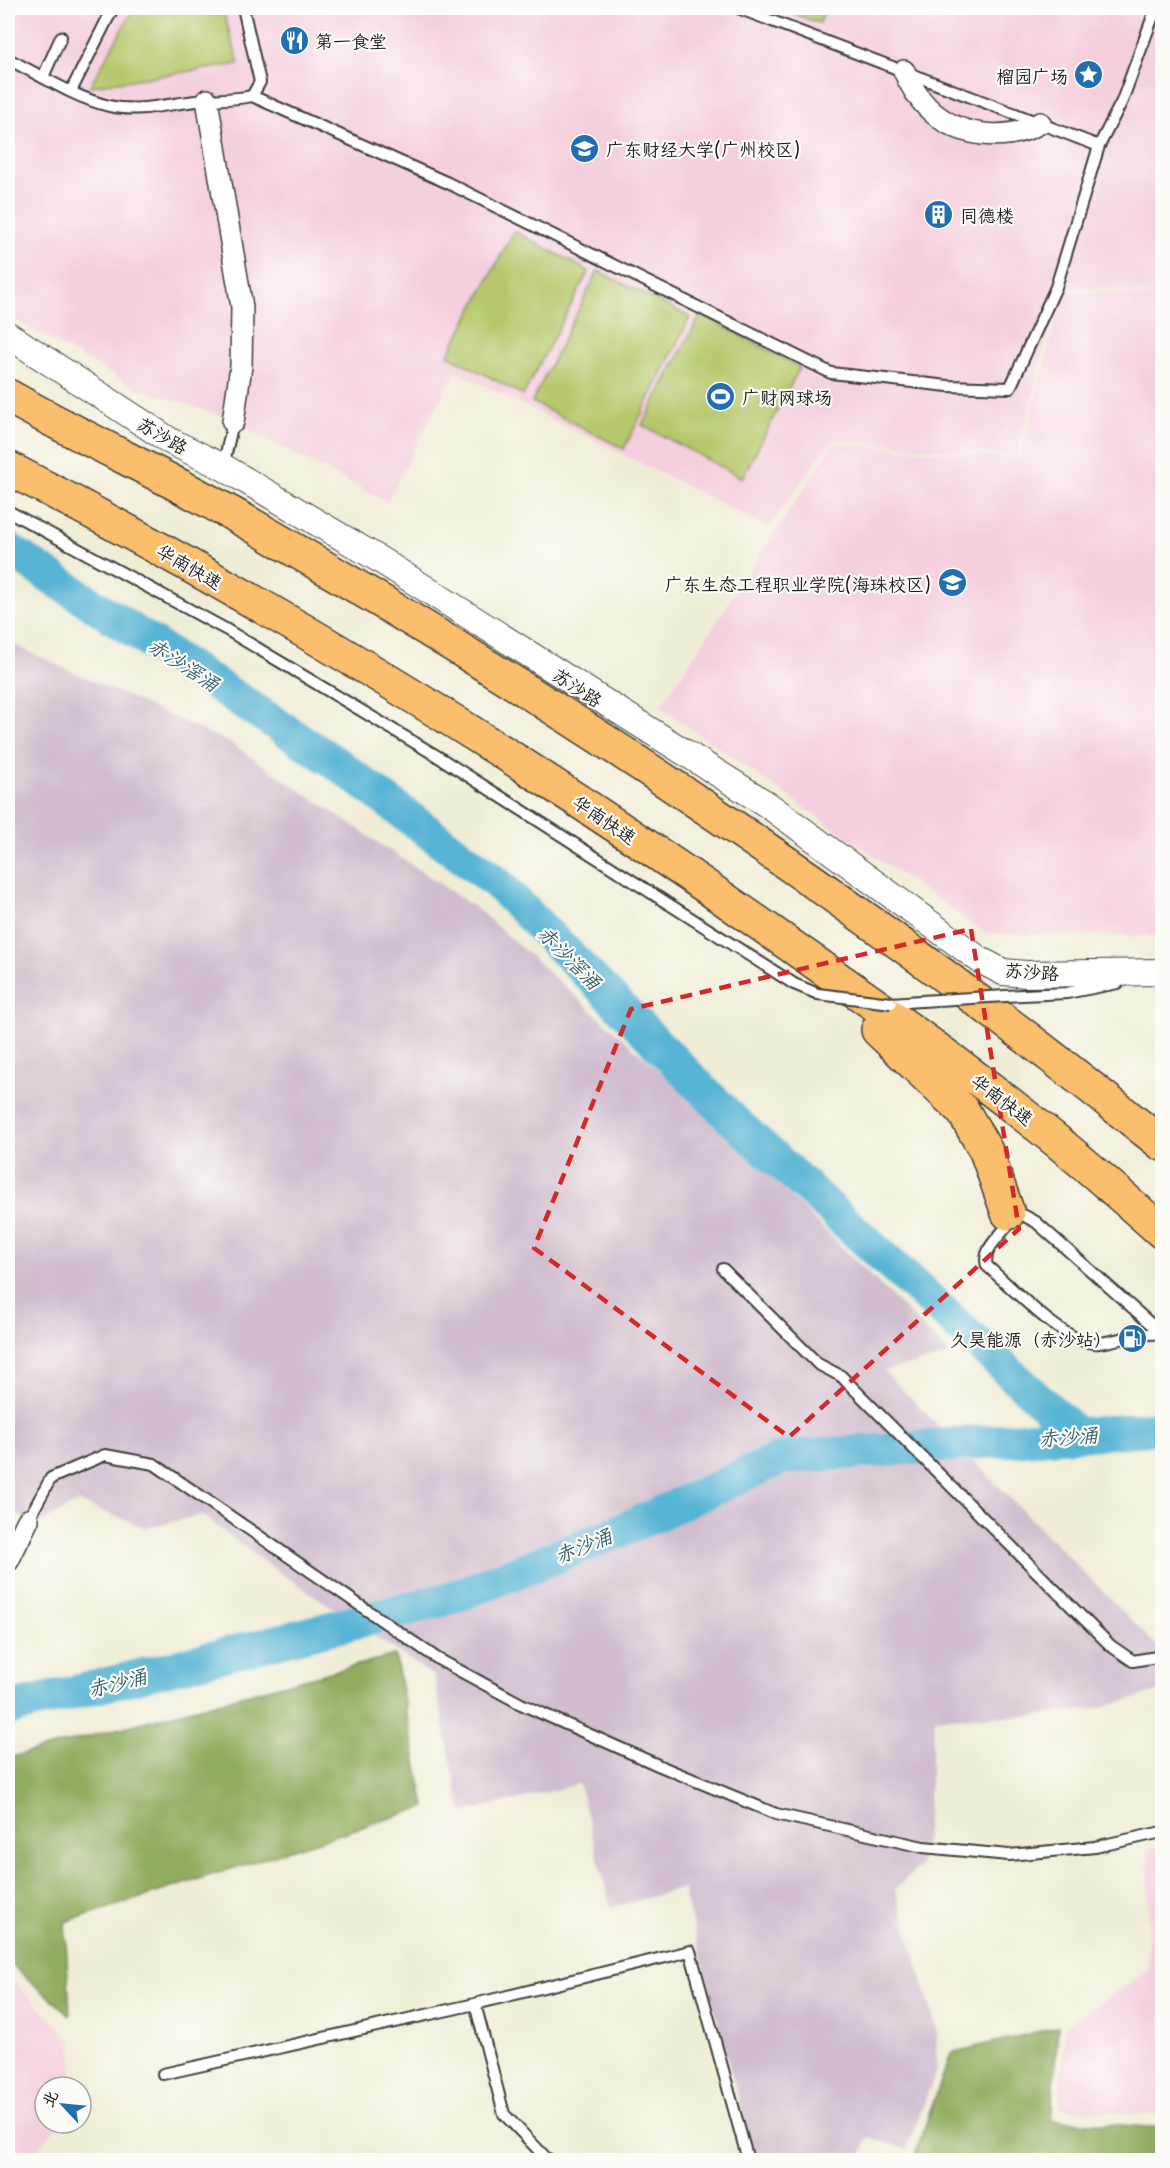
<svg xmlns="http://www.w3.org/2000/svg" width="1170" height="2168" viewBox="0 0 1170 2168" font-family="'Playpen Sans','LXGW WenKai TC',sans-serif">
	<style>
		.built { fill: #f4cfde }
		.industrial { fill: #d0bdce }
		.green { fill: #b5c76a; stroke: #687243; stroke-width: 1.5 }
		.forest { fill: #90ac5e; stroke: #56643d; stroke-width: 1.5 }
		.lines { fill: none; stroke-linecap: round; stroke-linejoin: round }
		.river { stroke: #56b4d4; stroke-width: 34 }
		.service-casing { stroke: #3c3b38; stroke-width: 14 }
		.minor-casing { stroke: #3c3b38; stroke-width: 24 }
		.tertiary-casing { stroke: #3c3b38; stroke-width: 28 }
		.motorway-casing { stroke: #3c3b38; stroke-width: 36 }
		.service { stroke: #fff; stroke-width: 10 }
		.minor { stroke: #fff; stroke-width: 21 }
		.tertiary { stroke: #fff; stroke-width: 26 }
		.motorway { stroke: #fabe6d; stroke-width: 33 }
		.service-bridge-casing { stroke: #3c3b38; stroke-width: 14; stroke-linecap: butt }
		.service-bridge { stroke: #fff; stroke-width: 10 }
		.marked { fill: none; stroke: #d62828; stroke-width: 4.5; stroke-dasharray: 12 8; stroke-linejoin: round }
		.labels { text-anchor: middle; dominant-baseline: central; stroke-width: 4.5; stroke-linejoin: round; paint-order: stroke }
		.poi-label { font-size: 18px; fill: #1c1c1c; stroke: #fdfcf7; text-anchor: start }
		.street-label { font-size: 18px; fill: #1c1c1c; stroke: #fdfcf7 }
		.water-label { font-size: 20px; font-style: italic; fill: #36606f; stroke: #fdfcf7 }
	</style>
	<rect width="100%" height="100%" fill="#fdfcf7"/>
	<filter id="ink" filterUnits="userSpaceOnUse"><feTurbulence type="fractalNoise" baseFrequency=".0167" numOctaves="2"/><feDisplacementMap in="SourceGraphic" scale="12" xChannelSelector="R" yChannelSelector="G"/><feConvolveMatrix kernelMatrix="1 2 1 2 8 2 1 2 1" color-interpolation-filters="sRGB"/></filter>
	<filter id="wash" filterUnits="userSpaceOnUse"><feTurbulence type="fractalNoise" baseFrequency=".008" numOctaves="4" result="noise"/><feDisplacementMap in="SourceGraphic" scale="24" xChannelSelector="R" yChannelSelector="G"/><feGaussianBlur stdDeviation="1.35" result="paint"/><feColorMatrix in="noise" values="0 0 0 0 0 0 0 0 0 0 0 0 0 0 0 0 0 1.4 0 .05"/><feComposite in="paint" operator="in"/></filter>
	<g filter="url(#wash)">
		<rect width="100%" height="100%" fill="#f0edd7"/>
		<path class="built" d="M8 8H1162V295L1103 288 1059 289 1018 456 833 440 768 527 455 371 387 502 222 416 134 387 8 316Z
			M1104 291 1162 297V936L985 933 660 707 834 443 1020 458 1063 293Z
			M1162 1845V2115L1059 2109 1065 2026 1148 1971 1149 1850Z
			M8 1975 72 2041 73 2087H45V2123H59L29 2160H8Z"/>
		<path class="industrial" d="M8 642 230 743 480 911 701 1108 951 1355 884 1371 1156 1645 1162 1644V1691L1097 1708 1036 1716 935 1718 926 1832 920 1866 895 1889 937 2030 936 2071 907 2149 868 2137 859 2160H780L752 2152 683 1888 611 1908 579 1784 461 1813 434 1676 266 1563 202 1515 147 1528 78 1502 38 1524 8 1511Z"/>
		<path class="green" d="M134 8H222L239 64 90 86Z
			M773 8H825L820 23Z
			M514 231 589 271 523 395 448 355Z
			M598 271 690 317 624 449 532 402Z
			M701 314 800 367 742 478 642 425Z"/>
		<path class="forest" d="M395 1655 425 1807 65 1922 70 2015 8 1962V1758Z
			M1058 2027 1051 2120 1162 2128V2160H913L951 2053Z"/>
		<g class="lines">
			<path class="river" d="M8 549 336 763 496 882 732 1119 1077 1434
				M8 1709 451 1598 620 1531 782 1458 1162 1428"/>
		</g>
	</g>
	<g filter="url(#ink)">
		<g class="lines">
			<defs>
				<path id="service" d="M738 8 1099 146 1122 101 1156 8
					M8 59C40 75 73 97 109 106 137 113 168 104 196 101 215 99 233 100 252 96L260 82 243 8
					M43 77 61 37
					M71 91 113 8
					M252 96 448 183 831 373 948 386 1010 388 1056 287 1099 146
					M223 467 233 422
					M8 511 227 630 437 756 794 984 818 994
					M1023 995 1067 993 1118 983
					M891 1003 921 1001
					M1008 1213 1021 1214 1036 1222 1162 1334C1139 1332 1122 1340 1099 1343 1066 1347 1012 1287 987 1266 982 1250 999 1237 1008 1225Z
					M723 1269 818 1364 841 1376
					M963 1498 1111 1646 1133 1661 1162 1656
					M28 1520 51 1478 105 1455 154 1464 438 1659 521 1704 660 1766 776 1814 923 1847 1009 1855 1095 1847 1162 1832
					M475 2004 504 2114 548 2160
					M163 2074 475 2004 690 1951 748 2160"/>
				<path id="minor" d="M904 71C910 84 917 97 927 107 956 137 1005 143 1040 123
					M207 100 242 307 241 366 233 422
					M8 1561 28 1520"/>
				<path id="tertiary" d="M8 335 170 441 223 467 377 558 768 805 980 960 1003 972 1026 974 1162 972"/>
				<path id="motorway" d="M8 396C88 441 172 479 252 525 569 708 879 915 1162 1144
					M8 468C272 604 527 760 770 931 855 991 942 1050 1024 1115 1072 1152 1117 1192 1162 1232
					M878 1030 963 1111 986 1151 1008 1213"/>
			</defs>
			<use href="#service" class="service-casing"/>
			<use href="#minor" class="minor-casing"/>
			<use href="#tertiary" class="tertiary-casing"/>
			<use href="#motorway" class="motorway-casing"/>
			<use href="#service" class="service"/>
			<use href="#minor" class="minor"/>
			<use href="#tertiary" class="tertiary"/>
			<use href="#motorway" class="motorway"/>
			<defs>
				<path id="service-bridge" d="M818 994 891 1003
					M921 1001 1023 995
					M841 1376 963 1498"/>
			</defs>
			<use href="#service-bridge" class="service-bridge-casing"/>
			<use href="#service-bridge" class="service-bridge"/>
		</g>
	</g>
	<path class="marked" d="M971 929 1019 1229 789 1437 534 1248 631 1009Z"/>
	<defs>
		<symbol id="restaurant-disc" viewBox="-11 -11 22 22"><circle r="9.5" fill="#1f6fb2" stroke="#fdfcf7"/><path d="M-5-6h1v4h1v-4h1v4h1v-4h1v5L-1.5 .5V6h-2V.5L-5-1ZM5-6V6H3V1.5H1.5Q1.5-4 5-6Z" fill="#fff"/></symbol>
		<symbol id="sight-disc" viewBox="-11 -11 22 22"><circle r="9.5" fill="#1f6fb2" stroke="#fdfcf7"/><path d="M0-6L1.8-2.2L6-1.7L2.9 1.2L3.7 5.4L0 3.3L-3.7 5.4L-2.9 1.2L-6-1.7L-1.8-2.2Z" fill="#fff"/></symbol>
		<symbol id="university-disc" viewBox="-11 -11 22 22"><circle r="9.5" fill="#1f6fb2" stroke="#fdfcf7"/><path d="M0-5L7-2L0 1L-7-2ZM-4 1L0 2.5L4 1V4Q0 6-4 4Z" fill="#fff"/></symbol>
		<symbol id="building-disc" viewBox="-11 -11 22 22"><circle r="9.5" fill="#1f6fb2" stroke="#fdfcf7"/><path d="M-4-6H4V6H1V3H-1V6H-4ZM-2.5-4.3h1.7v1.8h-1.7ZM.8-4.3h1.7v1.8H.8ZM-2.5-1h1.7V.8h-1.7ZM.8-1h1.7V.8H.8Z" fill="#fff"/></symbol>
		<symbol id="stadium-disc" viewBox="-11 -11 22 22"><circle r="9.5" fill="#1f6fb2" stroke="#fdfcf7"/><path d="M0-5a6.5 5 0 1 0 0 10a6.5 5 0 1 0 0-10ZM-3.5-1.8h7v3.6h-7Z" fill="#fff"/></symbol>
		<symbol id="fuel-disc" viewBox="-11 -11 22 22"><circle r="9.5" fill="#1f6fb2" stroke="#fdfcf7"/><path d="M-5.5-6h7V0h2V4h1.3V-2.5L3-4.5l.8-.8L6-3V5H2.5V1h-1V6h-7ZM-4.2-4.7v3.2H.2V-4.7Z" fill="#fff"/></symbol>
	</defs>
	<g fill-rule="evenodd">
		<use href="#restaurant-disc" x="278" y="24" width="33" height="33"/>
		<use href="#sight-disc" x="1072" y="58" width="33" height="33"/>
		<use href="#university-disc" x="568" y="132" width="33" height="33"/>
		<use href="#building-disc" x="922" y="198" width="33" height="33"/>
		<use href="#stadium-disc" x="704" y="380" width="33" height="33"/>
		<use href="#university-disc" x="936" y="566" width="33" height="33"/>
		<use href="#fuel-disc" x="1116" y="1322" width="33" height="33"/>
	</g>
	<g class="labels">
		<g class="poi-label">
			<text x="315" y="40">第一食堂</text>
			<text x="1068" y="75" text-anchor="end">榴园广场</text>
			<text x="606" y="148">广东财经大学(广州校区)</text>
			<text x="960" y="214">同德楼</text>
			<text x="742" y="396">广财网球场</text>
			<text x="931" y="583" text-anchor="end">广东生态工程职业学院(海珠校区)</text>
			<text x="1112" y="1338" text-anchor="end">久昊能源（赤沙站）</text>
		</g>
		<g class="street-label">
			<text transform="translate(163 435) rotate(30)">苏沙路</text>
			<text transform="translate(190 566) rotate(30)">华南快速</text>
			<text transform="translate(578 687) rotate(33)">苏沙路</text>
			<text transform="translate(605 819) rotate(34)">华南快速</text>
			<text transform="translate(1032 971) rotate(4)">苏沙路</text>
			<text transform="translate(1003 1099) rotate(37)">华南快速</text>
		</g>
		<g class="water-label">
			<text transform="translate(184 664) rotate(33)">赤沙滘涌</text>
			<text transform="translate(570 957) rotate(45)">赤沙滘涌</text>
			<text transform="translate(1068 1436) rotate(-4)">赤沙涌</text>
			<text transform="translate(583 1545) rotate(-22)">赤沙涌</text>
			<text transform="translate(117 1682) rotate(-14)">赤沙涌</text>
		</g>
	</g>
	<rect width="1170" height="2168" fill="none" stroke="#fdfcf7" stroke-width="30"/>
	<g transform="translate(63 2105) rotate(296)"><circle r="28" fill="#fdfcf7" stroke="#a3a29f" stroke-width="1.5"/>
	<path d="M0-4.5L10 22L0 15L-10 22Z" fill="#1f6fb2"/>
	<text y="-9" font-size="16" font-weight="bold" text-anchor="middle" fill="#1c1c1c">北</text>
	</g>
</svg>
